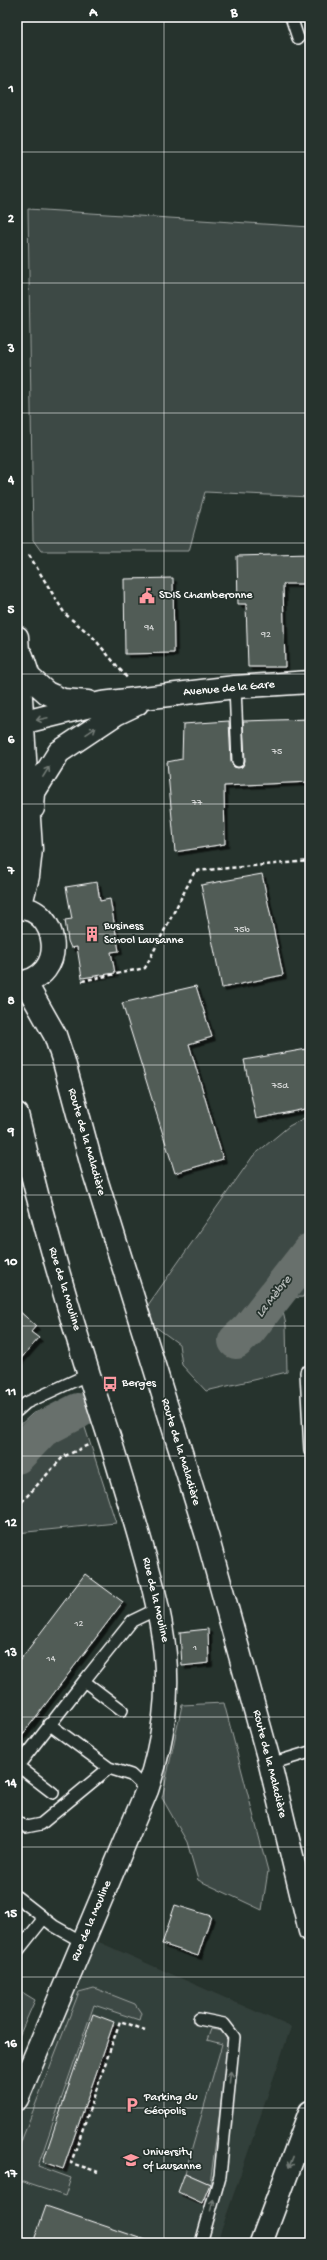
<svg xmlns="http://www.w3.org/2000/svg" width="327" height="2260" viewBox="0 0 327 2260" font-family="'Gochi Hand',sans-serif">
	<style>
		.built { fill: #333f3a }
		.green { fill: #3e4944; stroke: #9ea4a2 }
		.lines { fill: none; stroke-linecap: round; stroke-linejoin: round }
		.river { stroke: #67706c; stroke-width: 36 }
		.building { fill: #515c57; stroke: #fff; filter: url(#shadow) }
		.lane-casing { stroke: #fff; stroke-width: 14 }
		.secondary-casing { stroke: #fff; stroke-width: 25 }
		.highway-casing { stroke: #fff; stroke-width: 25 }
		.path { stroke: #fff; stroke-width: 2.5; stroke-dasharray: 4 3; stroke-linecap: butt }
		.lane { stroke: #26332d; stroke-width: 11 }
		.secondary { stroke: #26332d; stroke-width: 22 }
		.highway { stroke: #26332d; stroke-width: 22 }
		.oneway { stroke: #727a76 }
		.grid { fill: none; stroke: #fff; stroke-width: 1; stroke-opacity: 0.55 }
		.labels { text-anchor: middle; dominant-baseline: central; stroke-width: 3.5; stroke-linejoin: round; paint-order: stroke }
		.number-label { font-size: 10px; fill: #d4d6d5 }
		.poi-label { font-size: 12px; fill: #fff; stroke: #26332d; text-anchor: start }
		.street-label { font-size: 12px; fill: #fff; stroke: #26332d }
		.water-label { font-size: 13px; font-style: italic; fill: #b3b8b6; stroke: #26332d }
		.neatline { fill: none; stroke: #fff; stroke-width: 1.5 }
		.grid-label { font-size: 13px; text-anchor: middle; font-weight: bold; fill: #fff }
	</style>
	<defs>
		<filter id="shadow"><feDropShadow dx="3.5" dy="3.5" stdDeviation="0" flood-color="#0009"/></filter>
	</defs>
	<rect width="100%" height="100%" fill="#26332d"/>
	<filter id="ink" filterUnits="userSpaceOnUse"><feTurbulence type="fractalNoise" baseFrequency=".025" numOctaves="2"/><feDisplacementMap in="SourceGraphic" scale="8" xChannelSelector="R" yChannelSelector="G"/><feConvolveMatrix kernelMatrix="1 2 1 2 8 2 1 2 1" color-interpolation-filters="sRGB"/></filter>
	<g filter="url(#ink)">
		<path class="built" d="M90 1938 291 2027 217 2243H17V2073Z"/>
		<path class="green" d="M28 209 310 227V497L205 492 189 551H41L33 540Z
			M310 1115V1273L305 1278 307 1289 303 1297 280 1298 286 1325 287 1372 206 1391 182 1365 179 1344 149 1322 148 1305 253 1156 289 1126Z
			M71 1398 78 1406 116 1523 17 1533V1428L32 1414Z
			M224 1703 268 1871 262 1910 198 1880 187 1842 162 1798 182 1705Z
			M94 1988 135 2004 141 2013 139 2020 94 2005 38 2166 71 2178 65 2196 17 2180V2152L79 1992Z
			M17 1989 35 2000 17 2041Z
			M211 2029 223 2031 229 2044 210 2184 185 2173 222 2044 207 2040Z"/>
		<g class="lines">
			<path class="river" d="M236 1341 249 1329 310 1251
				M17 1456 43 1429 78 1411"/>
		</g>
		<path class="building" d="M310 554V584H283L285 667H248L246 604H238L237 556Z
			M173 578 174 653 125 654 124 579Z
			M310 719V782L224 786 225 844 175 852 167 762 182 759 183 724 229 721 231 762 234 767 238 768 242 767 245 761 243 721Z
			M262 874 283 975 222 988 201 885Z
			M97 882 100 901 110 899 119 951 111 952 115 973 82 978 77 947 71 948 68 941 65 920 72 919 66 887Z
			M196 986 212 1037 189 1044 223 1159 175 1173 122 1003Z
			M307 1049 310 1064V1108L256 1119 244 1060Z
			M17 1309 36 1326 31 1332 39 1338 17 1363Z
			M85 1574 123 1602 17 1742V1664Z
			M208 1629 209 1663 182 1666 180 1632Z
			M175 1905 211 1916 198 1956 162 1944Z
			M93 2014 114 2022 63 2169 43 2162Z
			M185 2173 210 2184 202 2203 178 2192Z
			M46 2206 146 2240 145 2243H33Z"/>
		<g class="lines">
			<defs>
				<path id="lane" d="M291 17 298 38
					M235 687 238 761
					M306 1372 310 1451
					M17 1411 26 1403 89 1374
					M84 1681 132 1621 159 1608
					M49 1724 109 1768
					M270 1764 310 1752
					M53 1793 18 1766 84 1681 122 1710
					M17 1821 26 1827 41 1824 109 1768 131 1775 147 1790
					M17 1897 54 1926 84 1943
					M17 1952 44 1918
					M199 2019 224 2024 234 2037 220 2176 201 2243"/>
				<path id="secondary" d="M17 637 31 849 28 876 20 908
					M22 656 29 677 47 693 63 700 88 702
					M21 723 102 703 235 687 310 682
					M33 808 34 792 59 752 116 714 137 704
					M17 908C58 905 71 979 17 983
					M25 982 55 1035 64 1062 92 1166 207 1536 270 1764 310 1931
					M17 1114C38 1202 62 1289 89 1375 105 1423 120 1471 134 1519 164 1621 182 1685 147 1790L17 2099"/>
				<path id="highway" d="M261 2243 310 2112"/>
			</defs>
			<use href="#lane" class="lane-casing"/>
			<use href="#secondary" class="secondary-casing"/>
			<use href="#highway" class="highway-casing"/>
			<path class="path" d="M29 555 65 614 92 636 128 679
				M82 981 145 968 195 871 310 861
				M17 1507 63 1457 90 1444
				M99 2172 71 2163 120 2021 145 2030"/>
			<use href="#lane" class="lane"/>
			<use href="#secondary" class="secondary"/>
			<use href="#highway" class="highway"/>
		</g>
		<defs><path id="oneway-shaft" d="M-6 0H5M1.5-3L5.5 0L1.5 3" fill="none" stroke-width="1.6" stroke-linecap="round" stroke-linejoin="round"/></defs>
		<g class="oneway">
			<use href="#oneway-shaft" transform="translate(42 719) rotate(168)"/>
			<use href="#oneway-shaft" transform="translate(91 731) rotate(-34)"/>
			<use href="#oneway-shaft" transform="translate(46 772) rotate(-58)"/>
			<use href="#oneway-shaft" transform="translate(230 2077) rotate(-84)"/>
			<use href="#oneway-shaft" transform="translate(291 2162) rotate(111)"/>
			<use href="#oneway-shaft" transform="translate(212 2205) rotate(-75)"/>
		</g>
	</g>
	<path class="grid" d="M164 17V2243M17 152H310M17 283H310M17 413H310M17 543H310M17 674H310M17 804H310M17 934H310M17 1065H310M17 1195H310M17 1326H310M17 1456H310M17 1586H310M17 1717H310M17 1847H310M17 1977H310M17 2108H310"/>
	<defs>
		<symbol id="civic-bare" viewBox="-9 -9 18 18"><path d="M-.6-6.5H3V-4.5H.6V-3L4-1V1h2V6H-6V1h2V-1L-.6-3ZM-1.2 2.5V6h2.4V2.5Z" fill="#ff9aa2" stroke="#26332d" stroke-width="2.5" paint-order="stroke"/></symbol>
		<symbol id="building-bare" viewBox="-9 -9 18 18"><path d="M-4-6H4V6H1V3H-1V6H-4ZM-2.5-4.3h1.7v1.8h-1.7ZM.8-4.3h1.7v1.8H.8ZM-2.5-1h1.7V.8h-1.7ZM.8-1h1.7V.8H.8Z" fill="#ff9aa2" stroke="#26332d" stroke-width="2.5" paint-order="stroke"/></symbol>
		<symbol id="bus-bare" viewBox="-9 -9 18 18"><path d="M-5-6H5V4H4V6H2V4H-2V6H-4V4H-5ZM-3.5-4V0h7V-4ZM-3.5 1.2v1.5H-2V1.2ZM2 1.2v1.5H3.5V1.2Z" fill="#ff9aa2" stroke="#26332d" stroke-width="2.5" paint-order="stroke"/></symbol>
		<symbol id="parking-bare" viewBox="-9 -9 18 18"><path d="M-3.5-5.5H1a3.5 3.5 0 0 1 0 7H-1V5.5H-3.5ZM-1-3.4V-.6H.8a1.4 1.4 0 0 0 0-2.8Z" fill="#ff9aa2" stroke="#26332d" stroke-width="2.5" paint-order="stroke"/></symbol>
		<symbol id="university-bare" viewBox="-9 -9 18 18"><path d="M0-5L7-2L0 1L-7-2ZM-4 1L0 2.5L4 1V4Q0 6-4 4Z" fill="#ff9aa2" stroke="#26332d" stroke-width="2.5" paint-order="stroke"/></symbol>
	</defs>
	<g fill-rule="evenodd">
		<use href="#civic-bare" x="136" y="585" width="22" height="22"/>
		<use href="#building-bare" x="81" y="923" width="22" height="22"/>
		<use href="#bus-bare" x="99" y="1373" width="22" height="22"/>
		<use href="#parking-bare" x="121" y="2094" width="22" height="22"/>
		<use href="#university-bare" x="120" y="2149" width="22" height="22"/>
	</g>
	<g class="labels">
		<g class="number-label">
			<text x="149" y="628">94</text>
			<text x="266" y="635">92</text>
			<text x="277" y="752">75</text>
			<text x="197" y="803">77</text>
			<text x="242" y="930">75b</text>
			<text x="280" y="1086">75d</text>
			<text x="79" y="1624">12</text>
			<text x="195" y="1648">1</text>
			<text x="51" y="1659">14</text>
		</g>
		<g class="poi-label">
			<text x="159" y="596">SDIS Chamberonne</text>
			<text x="104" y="927">Business<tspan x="104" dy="14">School Lausanne</tspan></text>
			<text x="122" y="1384">Berges</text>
			<text x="144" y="2098">Parking du<tspan x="144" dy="14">Géopolis</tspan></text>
			<text x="143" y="2153">University<tspan x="143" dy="14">of Lausanne</tspan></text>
		</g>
		<g class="street-label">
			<text transform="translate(229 689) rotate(-5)">Avenue de la Gare</text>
			<text transform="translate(86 1142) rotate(74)">Route de la Maladière</text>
			<text transform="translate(64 1289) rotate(73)">Rue de la Mouline</text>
			<text transform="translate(180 1452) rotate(73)">Route de la Maladière</text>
			<text transform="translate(155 1600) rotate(77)">Rue de la Mouline</text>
			<text transform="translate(269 1764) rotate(76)">Route de la Maladière</text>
			<text transform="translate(92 1921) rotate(-67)">Rue de la Mouline</text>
		</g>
		<g class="water-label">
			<text transform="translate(274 1297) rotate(-52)">La Mèbre</text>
		</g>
	</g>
	<rect width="327" height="2260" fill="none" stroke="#26332d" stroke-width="44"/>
	<rect x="22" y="22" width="283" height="2216" class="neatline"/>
	<g class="grid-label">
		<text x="93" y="16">A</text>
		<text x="234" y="16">B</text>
		<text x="11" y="92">1</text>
		<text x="11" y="222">2</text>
		<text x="11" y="352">3</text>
		<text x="11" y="483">4</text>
		<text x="11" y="613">5</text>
		<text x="11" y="743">6</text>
		<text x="11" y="874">7</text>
		<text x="11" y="1004">8</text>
		<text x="11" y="1135">9</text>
		<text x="11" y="1265">10</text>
		<text x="11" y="1395">11</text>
		<text x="11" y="1526">12</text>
		<text x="11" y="1656">13</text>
		<text x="11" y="1786">14</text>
		<text x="11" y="1917">15</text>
		<text x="11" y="2047">16</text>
		<text x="11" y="2177">17</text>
	</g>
</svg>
